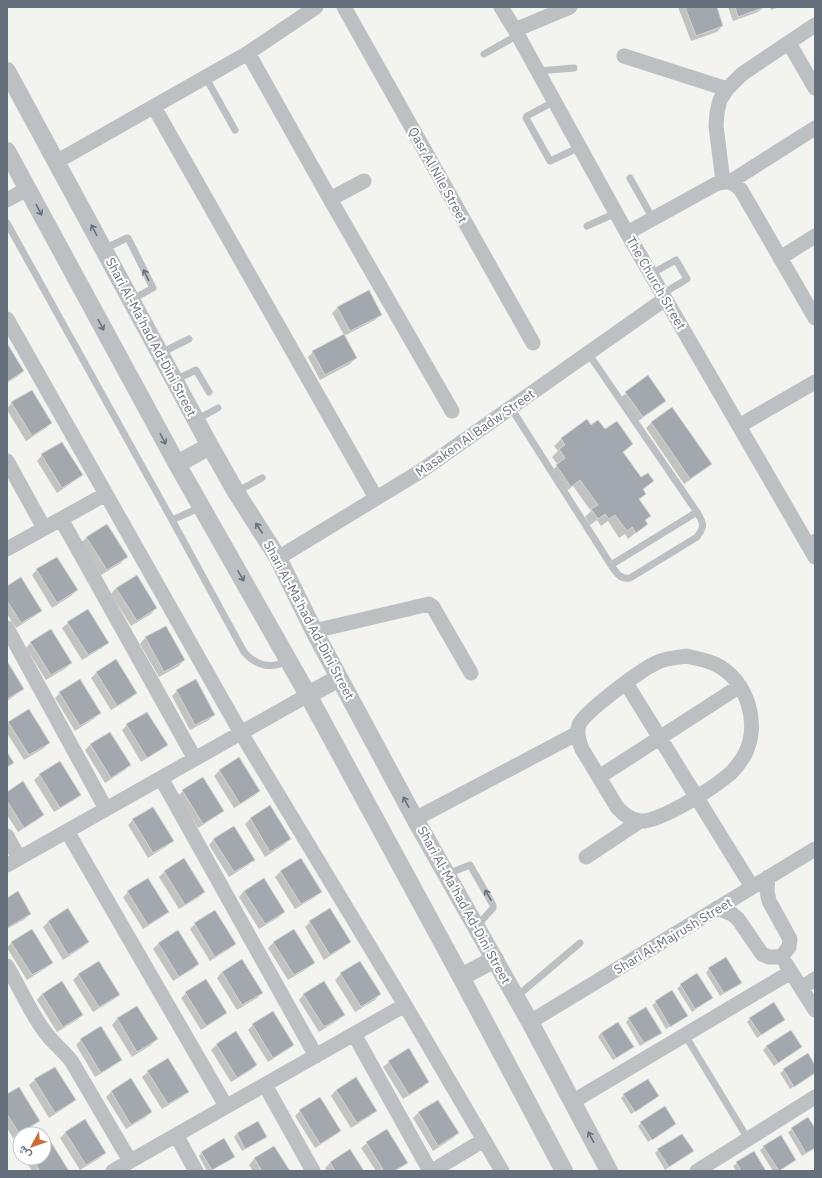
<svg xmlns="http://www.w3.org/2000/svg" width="822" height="1178" viewBox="0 0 822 1178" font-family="'IBM Plex Sans',Vazirmatn,sans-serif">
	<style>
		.shadow { fill: #0003 }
		.building { fill: #a3a8ae; stroke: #d4d5d3 }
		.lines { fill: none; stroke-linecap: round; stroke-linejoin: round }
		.service { stroke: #bdc0c3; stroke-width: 7 }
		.minor { stroke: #bdc0c3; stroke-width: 15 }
		.tertiary { stroke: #bdc0c3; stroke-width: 18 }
		.oneway { stroke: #66707d }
		.labels { text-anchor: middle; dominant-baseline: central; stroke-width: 4; stroke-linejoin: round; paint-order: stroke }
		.street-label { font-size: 13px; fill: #66707d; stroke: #fff }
	</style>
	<rect width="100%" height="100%" fill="#f3f3f0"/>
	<path class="shadow" d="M678 7H717L722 26 717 32 691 41Z
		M728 7H764L758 12 733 21Z
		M770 7H779L771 10Z
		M338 307 380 315 375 320 344 336 356 358 350 364 320 380 308 357 313 352 344 335 332 313Z
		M7 345 23 371 18 376 7 383Z
		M648 377 665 401 659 406 637 422 620 398Z
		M31 391 51 423 46 428 26 441 7 410V408L12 403Z
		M672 409 711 464 705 469 684 484 646 428 651 423Z
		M587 421 591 427 605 431 632 444 622 453 641 479 653 481 643 490 645 494 639 500 650 516 645 521 647 524 628 539 625 534 619 538 608 521 601 526 597 520 590 525 585 517 591 511 573 486 564 493 549 473 558 465 552 457 558 451 554 446 561 439Z
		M42 455 82 475 76 480 57 493 37 461Z
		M87 537 126 557 121 563 101 575 81 543Z
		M37 570 77 590 71 596 52 608 32 575Z
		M7 587 40 611 35 616 16 628 7 614Z
		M116 588 156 608 151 614 131 626 111 594Z
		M68 623 107 642 102 648 82 660 62 628Z
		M165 627 184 660 179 666 159 677 140 644 145 638Z
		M31 642 71 663 66 668 46 680 26 648Z
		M116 660 136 693 131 698 111 710 91 678 96 673Z
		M7 663 23 689 17 694 7 701Z
		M177 691 214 714 209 720 190 730 172 696Z
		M60 693 100 713 95 718 75 731 55 698Z
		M9 723 49 743 44 748 24 760 7 733V725Z
		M127 725 166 745 161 750 141 762 122 730Z
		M110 733 130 765 125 770 105 783 85 750 90 745Z
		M239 759 259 791 254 796 234 808 214 776 219 771Z
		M40 775 79 795 74 800 54 812 34 780Z
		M183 791 223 811 217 816 198 828 178 796Z
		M7 793 43 815 37 820 18 832 7 815Z
		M270 807 290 839 285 844 265 857 245 824 250 819Z
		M133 820 173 840 167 846 148 858 128 825Z
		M214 839 254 859 248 865 229 877 209 845Z
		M184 859 204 892 199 897 179 909 159 877 164 872Z
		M281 871 320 891 315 897 295 909 275 877Z
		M264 879 284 912 279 917 259 929 239 897 244 891Z
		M128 892 168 912 162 917 143 929 123 897Z
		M7 899 30 913 25 919 7 929Z
		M68 910 88 942 83 947 63 960 43 927 48 922Z
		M310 922 350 942 344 947 324 960 305 927Z
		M195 924 235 944 229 949 210 961 190 929Z
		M178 932 198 964 193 969 173 981 153 949 158 944Z
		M12 942 52 963 46 968 27 980 7 948Z
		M274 942 313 962 308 968 288 980 268 948Z
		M360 962 380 994 375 1000 355 1012 335 980 341 974Z
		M709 969 737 986 720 996 706 973Z
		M222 972 262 992 257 998 237 1010 217 978Z
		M79 974 118 994 113 1000 93 1012 73 980Z
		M697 975 712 998 692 1012 677 988Z
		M62 982 82 1015 77 1020 57 1032 37 1000 42 994Z
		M672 992 683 1019 666 1029 652 1005Z
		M186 993 226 1013 220 1018 201 1030 181 998Z
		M304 994 344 1015 338 1020 319 1032 299 1000Z
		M137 1007 157 1039 151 1045 132 1057 112 1025 117 1019Z
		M629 1019 657 1036 640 1046 626 1022Z
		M750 1019H784L757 1038 747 1022Z
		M253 1025 293 1045 287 1050 268 1062 248 1030Z
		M601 1033 633 1047 613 1060 598 1037Z
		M81 1040 120 1060 115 1065 95 1077 76 1045Z
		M216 1045 256 1065 251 1070 231 1082 211 1050Z
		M767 1046 801 1047 774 1066 763 1050Z
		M807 1055 815 1067V1073L790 1089 780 1073Z
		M389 1062 428 1082 423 1087 403 1099 383 1067Z
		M54 1068 74 1100 69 1105 49 1118 29 1085 35 1080Z
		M148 1072 187 1092 182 1097 162 1109 142 1077Z
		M131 1079 151 1112 146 1117 126 1129 106 1097 111 1092Z
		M336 1090 376 1110 370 1116 351 1128 331 1096Z
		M7 1095 38 1120 33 1126 13 1138 7 1128Z
		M624 1095 658 1096 631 1114 621 1098Z
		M438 1101 458 1133 453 1138 433 1151 413 1118 418 1113Z
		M300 1111 340 1131 334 1136 315 1148 295 1116Z
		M808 1119 815 1130V1148L802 1156 788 1132Z
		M85 1120 105 1152 100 1158 80 1170 60 1138 65 1133Z
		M258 1122 266 1136 262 1140 242 1151 234 1137 237 1134Z
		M641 1123 675 1124 648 1142 638 1126Z
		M44 1143 68 1171H32L24 1158H44Z
		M367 1143 407 1163 396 1171H376L361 1148Z
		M274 1147 289 1171H253L249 1165 254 1159Z
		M764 1147 795 1160 779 1171H773L760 1150Z
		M350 1150 363 1171H327L325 1168 330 1163Z
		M658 1150 692 1151 665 1170 655 1153Z
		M202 1152 233 1157 211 1171H207L199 1156Z
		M737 1163 765 1171H736L733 1166Z"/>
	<path class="building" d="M685 7H717L723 26 696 36Z
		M735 7H765L738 17Z
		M369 290 382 315 350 331 337 307Z
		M344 334 357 358 325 375 312 351Z
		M7 343 24 371 7 382Z
		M648 375 666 401 643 417 625 392Z
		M32 390 52 423 32 436 11 402Z
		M672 407 712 464 690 479 651 422Z
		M587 419 591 425 598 420 605 429 617 421 633 444 623 452 641 477 648 473 654 481 643 489 646 494 639 499 651 516 645 520 648 524 636 533 632 527 627 531 615 515 609 519 605 514 598 519 591 509 598 505 580 480 571 487 556 465 565 458 559 449 565 445 561 438Z
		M62 442 83 475 62 488 41 454Z
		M107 524 128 557 107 570 86 537Z
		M57 557 78 590 57 603 36 569Z
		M137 575 157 608 137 621 116 588Z
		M21 577 42 611 21 623 7 601V586Z
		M88 609 109 643 88 655 67 622Z
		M166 626 185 660 164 672 145 637Z
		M51 629 72 663 51 675 30 642Z
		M116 659 137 693 117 706 96 672Z
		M7 661 24 689 7 699Z
		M80 679 101 713 80 726 59 692Z
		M196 679 215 715 195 725 176 690Z
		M29 709 50 743 29 755 8 722Z
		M147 712 168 745 147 758 126 724Z
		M110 732 131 765 111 778 90 744Z
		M7 752 14 763 7 767Z
		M239 757 260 791 240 804 219 770Z
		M60 761 81 795 60 808 39 774Z
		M203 777 224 811 203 824 182 790Z
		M23 781 44 815 24 828 7 801V792Z
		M270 805 291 839 270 852 250 818Z
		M153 807 174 841 153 853 132 819Z
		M234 826 255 860 234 872 213 839Z
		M184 858 205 892 185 905 164 871Z
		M301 858 322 892 301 904 280 871Z
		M148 878 169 912 148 925 127 891Z
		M264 878 285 912 265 924 244 891Z
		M18 891 31 914 7 928V898Z
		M68 908 89 942 68 955 48 921Z
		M330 908 351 942 330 955 309 921Z
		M215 910 236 944 215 957 194 923Z
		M32 929 53 963 32 975 11 942Z
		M294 929 315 963 294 975 273 942Z
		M178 930 199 964 179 977 158 943Z
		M726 957 742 983 724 993 708 968Z
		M242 959 263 993 242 1005 222 972Z
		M99 961 120 995 99 1007 78 974Z
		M360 961 381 994 361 1007 340 973Z
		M697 973 713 998 695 1009 680 984Z
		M206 979 227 1013 206 1026 185 992Z
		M62 981 83 1015 63 1027 42 994Z
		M324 981 345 1015 324 1027 303 994Z
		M672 990 688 1016 670 1027 655 1001Z
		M774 1002 785 1020 761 1035 749 1018Z
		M137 1006 158 1039 137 1052 117 1018Z
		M646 1007 662 1033 644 1043 628 1018Z
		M273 1011 294 1045 273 1058 252 1024Z
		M618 1022 634 1047 616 1058 601 1033Z
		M101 1026 122 1060 101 1073 80 1039Z
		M791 1030 802 1047 778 1063 766 1046Z
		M236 1031 257 1065 237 1078 216 1044Z
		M409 1048 429 1082 409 1095 388 1061Z
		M808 1053 815 1065V1073L794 1087 783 1069Z
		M168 1058 189 1092 168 1104 147 1071Z
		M55 1067 76 1100 55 1113 34 1079Z
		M356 1077 377 1111 357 1123 336 1090Z
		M131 1078 152 1112 131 1125 111 1091Z
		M648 1079 659 1096 635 1112 623 1094Z
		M19 1087 40 1121 19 1133 7 1114V1094Z
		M320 1097 341 1131 320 1144 299 1110Z
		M438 1100 459 1133 438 1146 418 1112Z
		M665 1106 676 1124 652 1140 640 1122Z
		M808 1117 815 1128V1148L806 1153 791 1128Z
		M85 1119 106 1153 86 1165 65 1132Z
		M258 1121 267 1137 245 1149 237 1133Z
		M387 1129 408 1163 394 1171H384L366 1142Z
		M682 1134 694 1151 669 1167 657 1149Z
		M781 1135 796 1160 779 1171 763 1146Z
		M224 1138 235 1157 212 1170 201 1152Z
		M49 1139 69 1171H40L32 1158H44V1142Z
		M274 1146 290 1171H262L254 1158Z
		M350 1149 364 1171H335L330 1162Z
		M754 1151 766 1171H741L736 1162Z"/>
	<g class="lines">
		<path class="service" d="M484 54 518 35
			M538 71 574 68
			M206 78 235 130
			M555 101 527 116 526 118 550 161 580 147
			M630 178 653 219
			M7 223 172 520 244 652C256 666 272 670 288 660
			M587 226 616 213
			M104 249 127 238H128L153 288 131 300
			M651 274 676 260 687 279 662 294
			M161 353 189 339
			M175 380 196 370 209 392
			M511 408 611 565C616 572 620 580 630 578L697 537C705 526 704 524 697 512L588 353
			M196 420 218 408
			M236 492 262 478
			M172 520 201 507
			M806 542 815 537
			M611 565 697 512
			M447 874 470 865 493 905V908L477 926
			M516 997 580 943
			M685 1035 748 1139"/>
		<path class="minor" d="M344 7 533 343
			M501 7 515 30 627 233 815 557
			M515 30 570 7
			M789 43 815 88
			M248 53 330 199 452 411
			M624 56 727 89
			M154 107 376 498
			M56 162 248 53 316 7
			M723 182 716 126 717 113 720 100 727 89 742 74 815 25
			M730 182 815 128
			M330 199 364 181
			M7 200 27 189
			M627 233 716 184C727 180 734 182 741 190L815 318
			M780 258 815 236
			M7 319 241 733 405 1005 502 1171
			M739 426 815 382
			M7 461 44 528
			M61 519 195 759
			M7 549 106 494
			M278 558 421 471 665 299
			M7 628 106 809
			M314 631 429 604 433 607 471 673
			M686 656C696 658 706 660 715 664 748 680 761 725 744 756 739 764 733 772 726 777 710 790 658 823 640 821 630 820 623 814 617 807L582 749C579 742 576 734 579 725 583 713 642 669 656 663 665 658 676 658 686 656Z
			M626 683 752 887
			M599 777 740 686
			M161 778 316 1056
			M415 819 578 733
			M67 831 226 1106
			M7 836 19 858
			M586 857 640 821
			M7 865 308 695
			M768 877 767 891 769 901 790 939 789 947 781 957
			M717 908 732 914 738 919 762 954 769 957H781
			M786 964 815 1010
			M7 966C20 988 30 1012 45 1032 53 1043 64 1051 72 1062L130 1161
			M801 988 815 979
			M530 1022 815 849
			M354 1034 430 1171
			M265 1085 313 1171
			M572 1102 791 972
			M176 1135 196 1171
			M113 1171 405 1005
			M432 1171 484 1140
			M697 1171 815 1097"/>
		<path class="tertiary" d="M7 71 210 446 236 492 278 558 314 631 415 819 530 1022 609 1171
			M7 151 177 464 308 695 461 977 564 1171
			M177 464 210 446
			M308 695 339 678
			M461 977 495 959"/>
	</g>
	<defs><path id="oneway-shaft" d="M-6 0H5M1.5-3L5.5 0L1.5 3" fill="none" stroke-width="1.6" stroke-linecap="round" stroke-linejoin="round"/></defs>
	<g class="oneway">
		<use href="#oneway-shaft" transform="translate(39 210) rotate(62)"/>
		<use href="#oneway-shaft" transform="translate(94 230) rotate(-118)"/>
		<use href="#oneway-shaft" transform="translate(146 275) rotate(-116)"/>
		<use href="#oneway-shaft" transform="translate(101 325) rotate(62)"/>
		<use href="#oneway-shaft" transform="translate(163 439) rotate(62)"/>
		<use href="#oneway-shaft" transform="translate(259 528) rotate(-123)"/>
		<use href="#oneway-shaft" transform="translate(241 576) rotate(60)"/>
		<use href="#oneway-shaft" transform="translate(406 802) rotate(-118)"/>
		<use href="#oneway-shaft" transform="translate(488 895) rotate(-120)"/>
		<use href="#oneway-shaft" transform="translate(591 1137) rotate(-118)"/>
	</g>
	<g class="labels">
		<g class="street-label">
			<text transform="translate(438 175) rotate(61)">Qasr Al Nile Street</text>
			<text transform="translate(656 283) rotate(60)">The Church Street</text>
			<text transform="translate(151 337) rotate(62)">Shari Al-Ma'had Ad-Dini Street</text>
			<text transform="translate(475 433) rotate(-35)">Masaken Al Badw Street</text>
			<text transform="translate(309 620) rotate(62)">Shari Al-Ma'had Ad-Dini Street</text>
			<text transform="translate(464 905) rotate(61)">Shari Al-Ma'had Ad-Dini Street</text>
			<text transform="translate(673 936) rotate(-31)">Shari Al-Majrush Street</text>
		</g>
	</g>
	<rect width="822" height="1178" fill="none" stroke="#66707d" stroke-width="16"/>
	<g transform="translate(32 1146) rotate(230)"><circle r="19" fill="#ffffff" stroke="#c2c6cb"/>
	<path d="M0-3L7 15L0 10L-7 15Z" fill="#cb6c39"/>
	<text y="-6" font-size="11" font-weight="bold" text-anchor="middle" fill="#66707d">ش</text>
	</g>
</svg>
